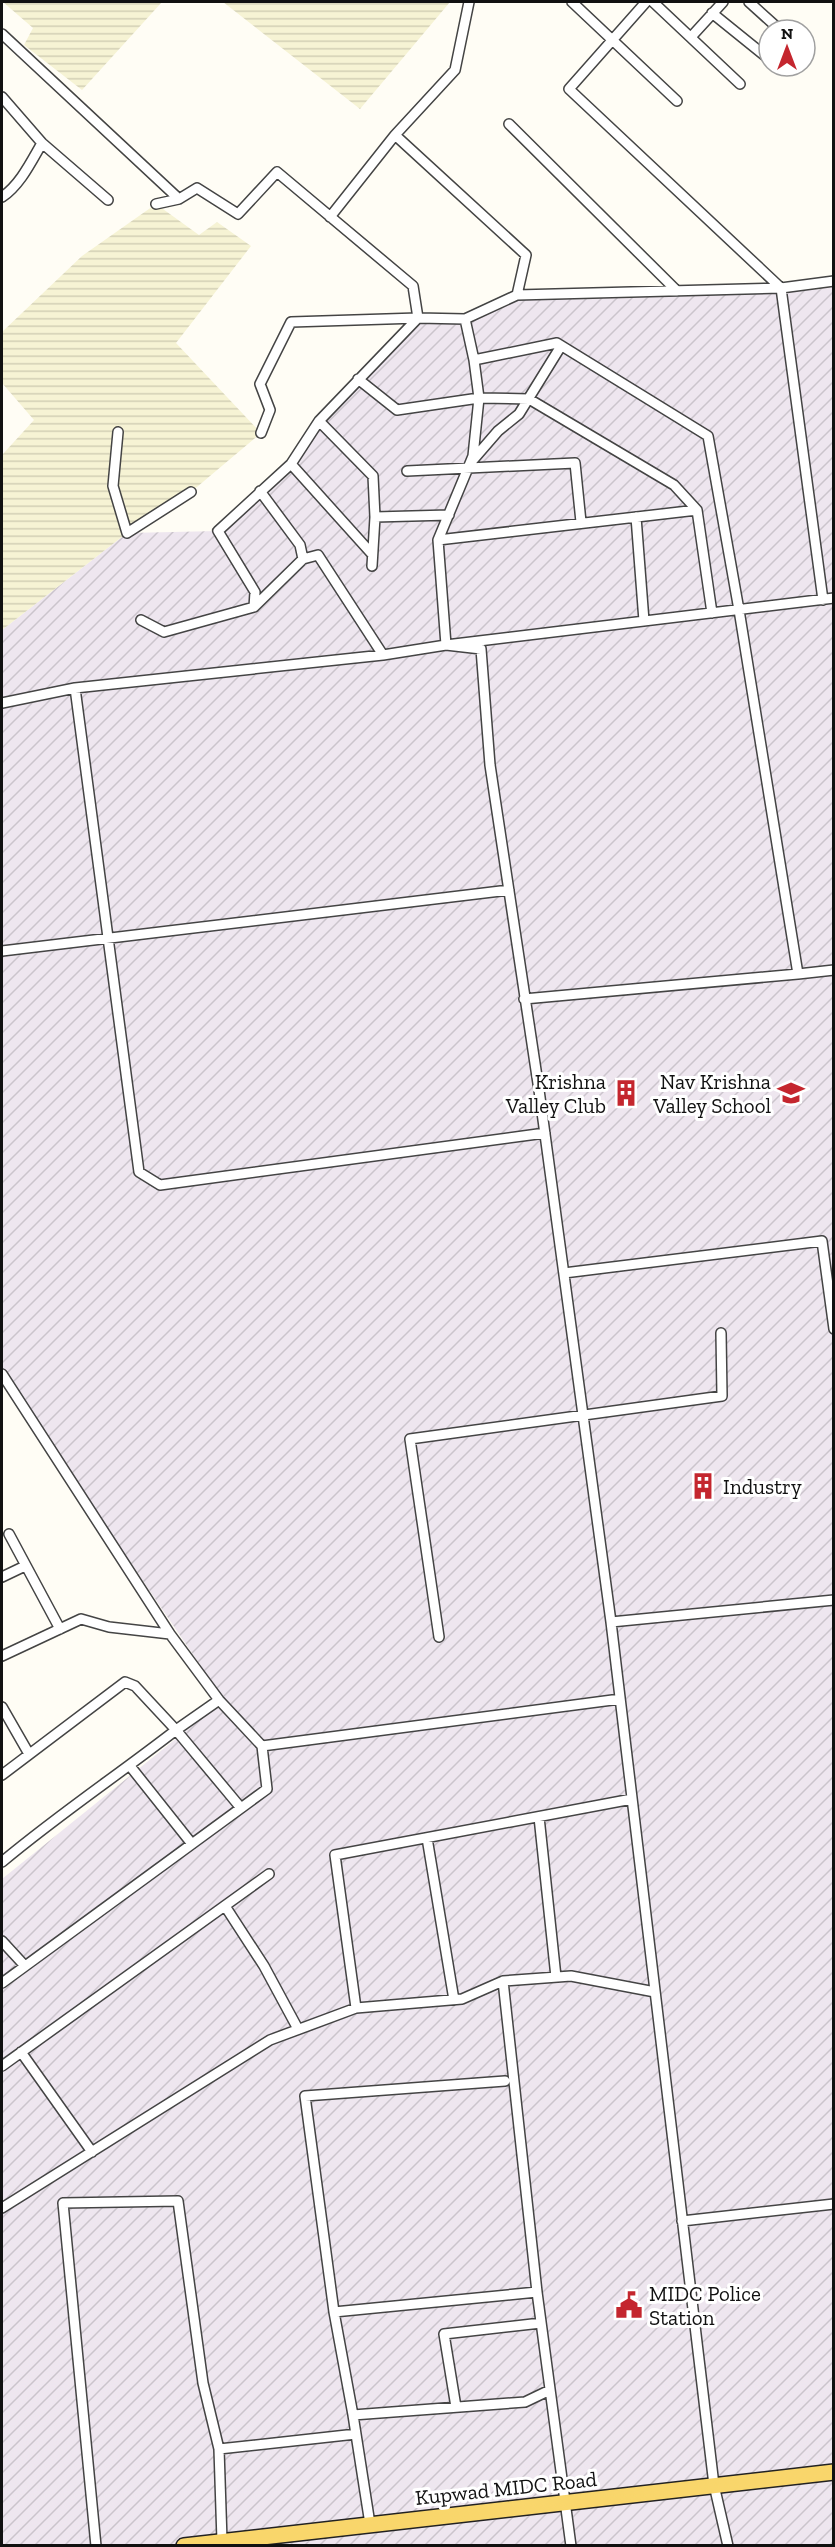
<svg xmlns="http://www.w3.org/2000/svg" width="835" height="2547" viewBox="0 0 835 2547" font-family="'Zilla Slab',serif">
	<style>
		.industrial { fill: url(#industrial-furrows) }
		.farmland { fill: url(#farmland-rules) }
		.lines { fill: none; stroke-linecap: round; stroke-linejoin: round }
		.minor-casing { stroke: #444; stroke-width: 12 }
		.primary-casing { stroke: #222; stroke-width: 18 }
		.minor { stroke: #fff; stroke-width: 9 }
		.primary { stroke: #f9d66b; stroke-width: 15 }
		.labels { text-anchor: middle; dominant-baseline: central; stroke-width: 6; stroke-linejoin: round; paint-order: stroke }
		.poi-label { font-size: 21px; fill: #111; stroke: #fff; text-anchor: end }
		.street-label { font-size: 21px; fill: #111; stroke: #fff }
	</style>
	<defs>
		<pattern id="industrial-furrows" width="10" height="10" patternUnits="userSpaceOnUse" patternTransform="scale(1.5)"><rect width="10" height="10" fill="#eee6ef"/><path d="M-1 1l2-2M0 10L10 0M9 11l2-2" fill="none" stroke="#cbc4cc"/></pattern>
		<pattern id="farmland-rules" width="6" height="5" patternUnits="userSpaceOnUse" patternTransform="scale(1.5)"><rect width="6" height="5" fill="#f6f3d4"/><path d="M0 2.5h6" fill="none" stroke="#d2cfb5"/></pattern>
	</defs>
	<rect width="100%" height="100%" fill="#fffdf5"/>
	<path class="industrial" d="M833 281V2545H2V1879L224 1700 2 1374V630L127 533 218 531 260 491 358 379 418 318 465 319 517 295Z"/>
	<path class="farmland" d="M3 2H162L82 90 24 45 33 28Z
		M223 2H450L360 109Z
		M156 204 199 235 217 222 251 246 176 343 261 433 191 492 127 533 2 630V455L34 420 2 383V332L82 256Z"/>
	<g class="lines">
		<defs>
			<path id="minor" d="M572 2 677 101
				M646 2 569 89 781 288 823 600
				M653 2 740 84
				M749 2 780 30
				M712 13 769 59
				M2 34 179 199
				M691 37 723 2
				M2 97 42 143 108 200
				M509 124 677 291
				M395 135 526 255 517 295 465 319
				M2 197C20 185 31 162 42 143
				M156 204 179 199 197 188 238 214 277 172 413 286 418 318 465 319 474 360
				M330 217 395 135 455 70 469 2
				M517 295 781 288 834 281
				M358 379 397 410 479 398 473 456 438 540 446 645 481 649 490 765 539 1090 611 1622 714 2485 728 2546
				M319 421 373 476 375 517 449 515
				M118 432 113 486 127 533 191 492
				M261 433 270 410 260 384 291 322 418 318
				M472 461 498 431 519 414 561 346
				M291 464 372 554
				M407 471 575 463 581 522
				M260 491 300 545 303 559 318 555 383 655
				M636 517 644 621
				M438 540 697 510
				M372 566 375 517
				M254 607 303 559
				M712 613 697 510 674 485 529 399 479 398 474 360 557 343 708 436 739 610 798 974 834 970
				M141 620 164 632 254 607 255 592 218 531 291 464 319 421 418 318
				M75 688 139 1172 160 1185 545 1133
				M2 703 75 688 383 655 446 645 834 598
				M2 951 509 890
				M524 999 798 974
				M564 1273 822 1241 834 1329
				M2 1374 170 1634 219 1700 262 1746 620 1699
				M9 1534 60 1629
				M2 1577 25 1566
				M611 1622 834 1600
				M439 1637 410 1439 722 1396 721 1333
				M2 1656 81 1619 109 1627 170 1634
				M219 1700 176 1730 241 1808
				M2 1707 29 1754
				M130 1766 192 1844
				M2 1775 125 1682 135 1686 176 1730C118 1775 58 1815 2 1862
				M539 1817 556 1977
				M427 1838 454 2000
				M225 1906 264 1966 298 2029
				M2 1941 25 1966
				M503 1981 462 1999 356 2008 335 1855 632 1799
				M2 1983 267 1789 262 1746
				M21 2052 92 2152
				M2 2066 269 1874
				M2 2208 270 2040 356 2008
				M682 2221 834 2204
				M537 2292 503 1981 571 1976 655 1992
				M334 2312 537 2292 571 2546
				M456 2407 444 2334 541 2323
				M353 2415 334 2312 305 2096 505 2081
				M370 2524 353 2415 525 2402 550 2390
				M222 2541 219 2449 356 2434
				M96 2546 63 2203 178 2201 203 2383 219 2449"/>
			<path id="primary" d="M184 2546 834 2472"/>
		</defs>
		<use href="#minor" class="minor-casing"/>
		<use href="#primary" class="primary-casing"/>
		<use href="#minor" class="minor"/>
		<use href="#primary" class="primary"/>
	</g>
	<defs>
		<symbol id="building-bare" viewBox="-9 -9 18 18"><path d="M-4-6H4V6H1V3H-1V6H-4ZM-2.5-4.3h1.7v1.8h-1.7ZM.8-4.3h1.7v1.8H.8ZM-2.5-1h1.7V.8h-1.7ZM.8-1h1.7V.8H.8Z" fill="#c4262e" stroke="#fff" stroke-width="2.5" paint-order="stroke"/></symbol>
		<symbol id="school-bare" viewBox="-9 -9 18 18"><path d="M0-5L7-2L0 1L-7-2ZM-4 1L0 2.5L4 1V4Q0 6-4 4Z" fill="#c4262e" stroke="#fff" stroke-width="2.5" paint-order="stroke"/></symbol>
		<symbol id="civic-bare" viewBox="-9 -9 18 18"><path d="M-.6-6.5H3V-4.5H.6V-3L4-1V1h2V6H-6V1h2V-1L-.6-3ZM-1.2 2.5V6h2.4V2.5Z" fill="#c4262e" stroke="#fff" stroke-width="2.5" paint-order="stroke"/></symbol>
	</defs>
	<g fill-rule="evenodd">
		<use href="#building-bare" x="607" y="1074" width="38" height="38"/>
		<use href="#school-bare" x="772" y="1074" width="38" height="38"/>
		<use href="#building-bare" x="684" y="1467" width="38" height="38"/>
		<use href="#civic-bare" x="610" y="2286" width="38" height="38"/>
	</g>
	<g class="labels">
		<g class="poi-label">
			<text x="606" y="1081">Krishna<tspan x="606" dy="24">Valley Club</tspan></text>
			<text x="771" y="1081">Nav Krishna<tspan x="771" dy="24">Valley School</tspan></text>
			<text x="723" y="1486" text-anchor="start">Industry</text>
			<text x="649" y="2293" text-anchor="start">MIDC Police<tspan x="649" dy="24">Station</tspan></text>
		</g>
		<g class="street-label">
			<text transform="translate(506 2488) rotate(-6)">Kupwad MIDC Road</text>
		</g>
	</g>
	<rect width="835" height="2547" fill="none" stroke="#111111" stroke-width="6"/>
	<g transform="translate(787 48)"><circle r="28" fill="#ffffff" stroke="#a0a0a0" stroke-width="1.5"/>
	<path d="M0-4.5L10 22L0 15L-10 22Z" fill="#c4262e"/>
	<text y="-9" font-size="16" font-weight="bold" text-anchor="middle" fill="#111111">N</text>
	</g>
</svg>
